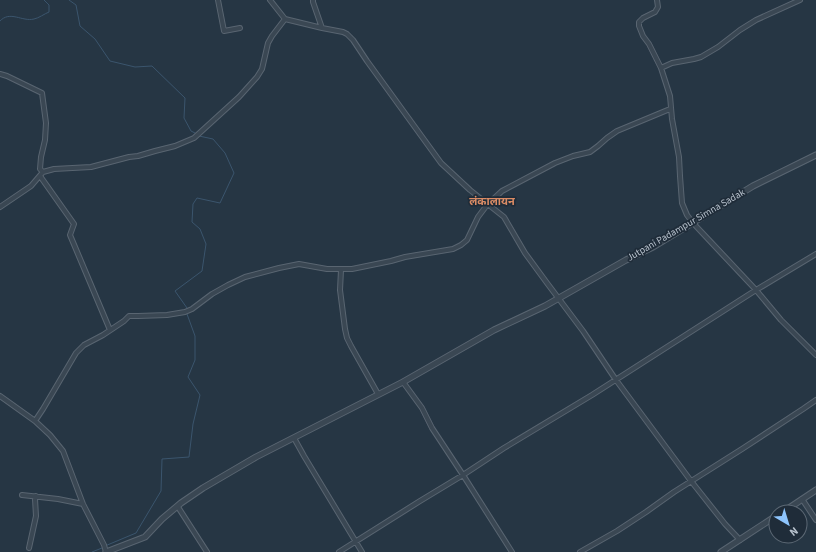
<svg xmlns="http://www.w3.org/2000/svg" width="816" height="552" viewBox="0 0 816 552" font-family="'Source Sans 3','Noto Sans Devanagari',sans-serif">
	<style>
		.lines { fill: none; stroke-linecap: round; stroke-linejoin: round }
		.stream { stroke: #3b556d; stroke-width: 1 }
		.minor-casing { stroke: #596571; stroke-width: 6 }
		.tertiary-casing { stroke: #596571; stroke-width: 7 }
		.minor { stroke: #3a4753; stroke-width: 4 }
		.tertiary { stroke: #3a4753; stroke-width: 5 }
		.labels { text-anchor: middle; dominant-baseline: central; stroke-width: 3.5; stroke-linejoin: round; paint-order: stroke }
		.street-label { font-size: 10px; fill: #b8c2cd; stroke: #1f2c39 }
		.neighbourhood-label { font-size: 11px; font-weight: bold; fill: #db8c65; stroke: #1f2c39 }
	</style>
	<rect width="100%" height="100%" fill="#263644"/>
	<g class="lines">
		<path class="stream" d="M69 0 76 5 80 26 95 39 110 61 135 67 152 66 185 98 184 118 191 131 195 133
			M0 21C10 10 22 22 34 19 39 18 44 14 49 12V5L44 0
			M187 308 175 291 202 271 206 244 200 229 192 222 193 204 197 198 220 203 234 173 225 153 213 139 199 136
			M105 546 136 533 161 491 162 459 189 457 193 424 200 395 188 377 195 360V336L187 314
			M92 552 102 548"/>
		<defs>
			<path id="minor" d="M218 0 224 31 240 28
				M270 0 285 19 322 28 343 32 347 34 353 40 367 61 441 163 470 190 504 217 525 253 547 283 583 331 616 380 691 481 725 524 740 540
				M313 0V2L322 28
				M657 0 658 7 655 12 643 18 639 22V26L643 36 649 44 661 68 670 96 672 119 679 157 680 176 682 203 687 215 693 223 756 290 781 320 816 355
				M661 68 672 63 694 59 701 57 718 47 740 30 756 20 800 0
				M0 74 7 76 42 93 46 123 45 140 41 157 40 169 43 172
				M40 176 74 224 70 235 110 330
				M0 207 31 186 43 172 54 169 91 167 129 157 138 156 155 151 175 146 194 138 239 97 257 77 262 69 268 43 272 36 285 19
				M341 270 340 290 345 329 347 338 351 346 378 394
				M403 382 422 408 432 428 463 475 512 552
				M0 396 35 421
				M294 438 304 456 362 552
				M22 495 58 499 83 504
				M802 499 816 520
				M178 507 207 552
				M29 548 36 516 35 499 36 496
				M106 552 104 545 83 504 63 451 50 435 35 421 43 409 76 353 84 345 103 335 124 321 129 316H138L167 315 185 312 192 309 212 294 228 285 245 277 279 268 299 264 327 269H352L391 261 405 257 453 249 461 245 467 240 478 217 487 205 502 191 555 163 573 156 590 152 598 146 607 138 617 131 670 109
				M339 552 420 501 463 475 504 448 592 395 756 290 816 254
				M580 552 617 531 646 512 674 492 742 449 803 409 816 400"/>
			<path id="tertiary" d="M783 512 816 490
				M106 552 145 537 162 519 181 503 203 488 256 457 403 382 494 330 545 306 626 260 653 247 753 186 816 155
				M721 552 776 516"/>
		</defs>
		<use href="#minor" class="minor-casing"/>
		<use href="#tertiary" class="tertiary-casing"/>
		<use href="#minor" class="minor"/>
		<use href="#tertiary" class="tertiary"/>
	</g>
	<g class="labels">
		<g class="street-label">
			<text transform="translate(686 225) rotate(-30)">Jutpani Padampur Simna Sadak</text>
		</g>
		<g class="neighbourhood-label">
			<text x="492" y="201">लंकालायन</text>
		</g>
	</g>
	<g transform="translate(788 524) rotate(142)"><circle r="19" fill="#1f2c39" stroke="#5c6874"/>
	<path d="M0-3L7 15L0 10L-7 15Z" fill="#8dc4fc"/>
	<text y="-6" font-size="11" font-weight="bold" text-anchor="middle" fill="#b8c2cd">N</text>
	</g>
</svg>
